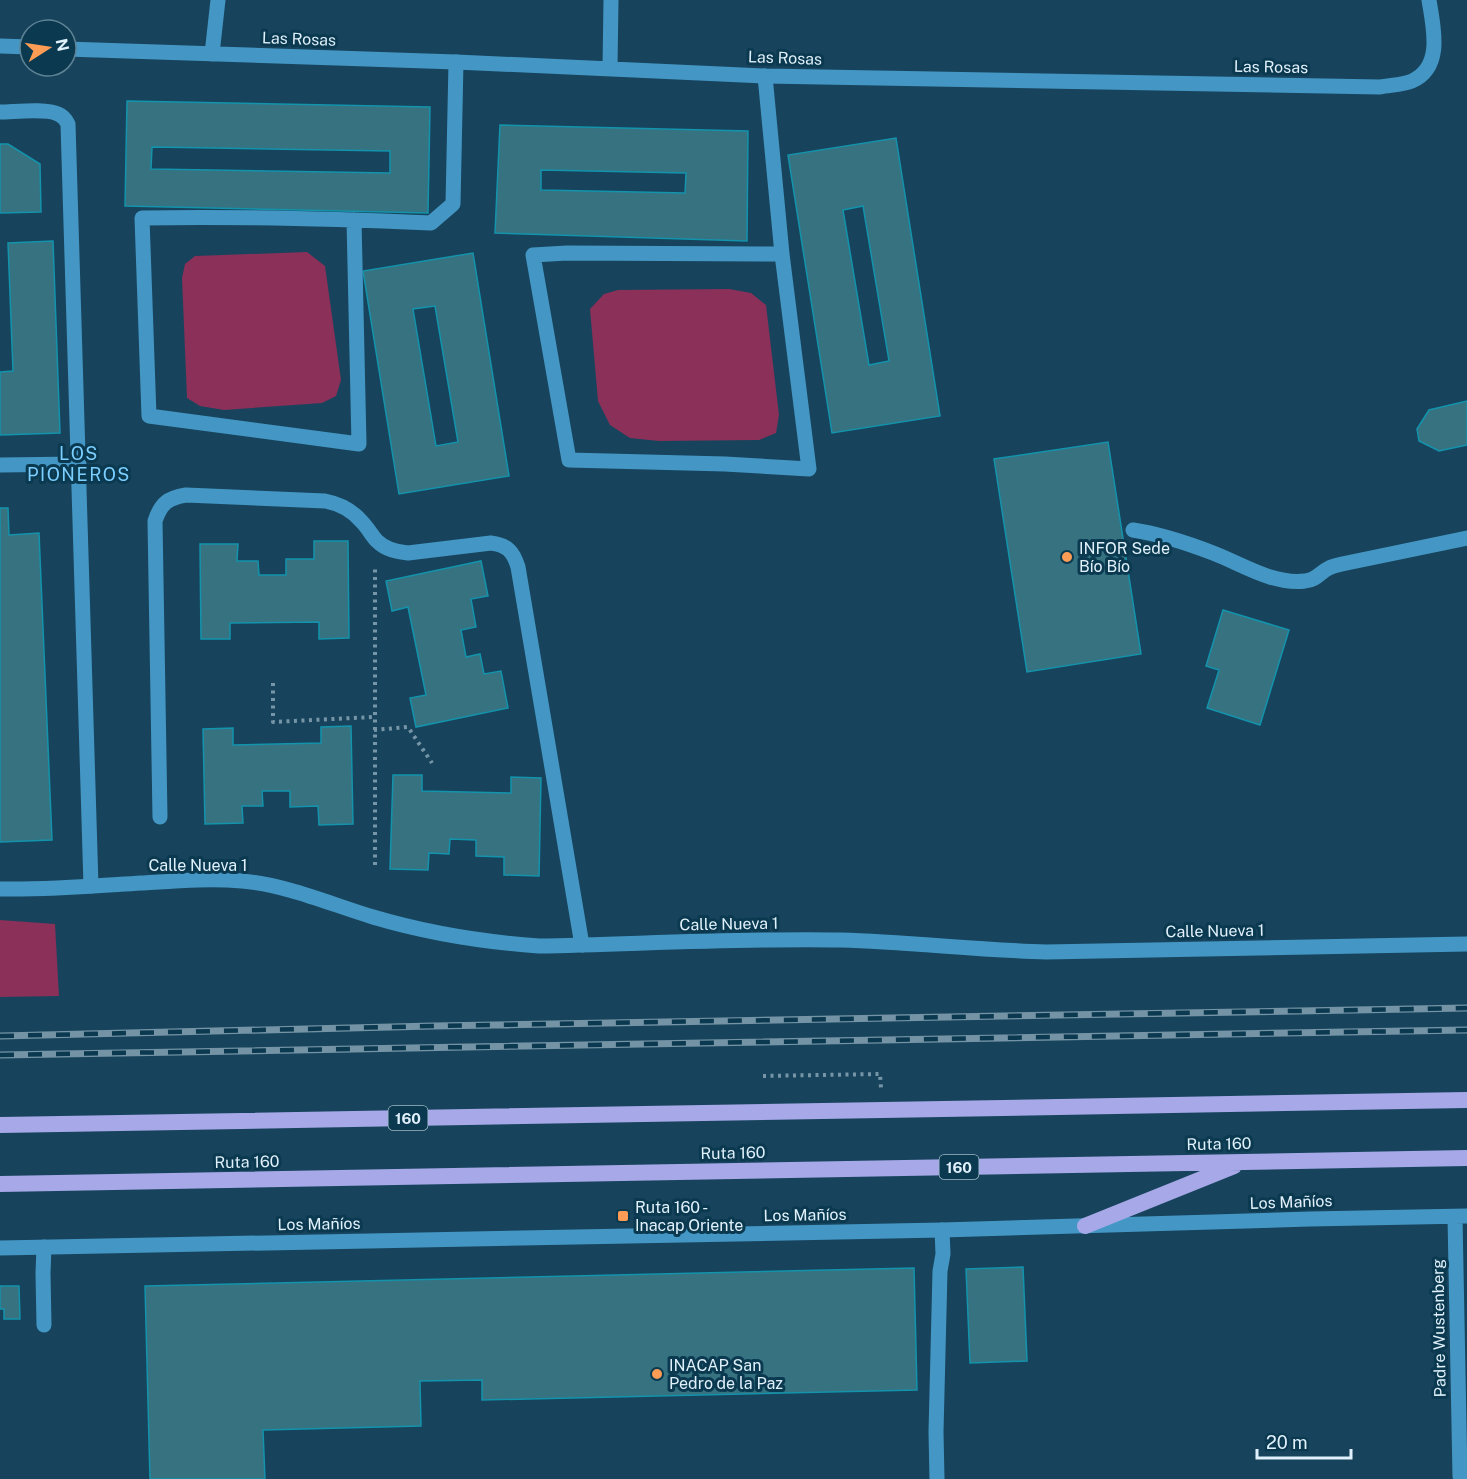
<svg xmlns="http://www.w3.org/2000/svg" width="1467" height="1479" viewBox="0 0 1467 1479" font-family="'Public Sans',sans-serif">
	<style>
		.green { fill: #8a3059 }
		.building { fill: #367280; stroke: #1393ac; stroke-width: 1.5; fill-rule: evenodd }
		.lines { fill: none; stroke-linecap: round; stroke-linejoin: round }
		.path { stroke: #7695a7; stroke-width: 4; stroke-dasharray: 3 4.5; stroke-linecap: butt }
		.service { stroke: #4497c5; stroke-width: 15 }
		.minor { stroke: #4497c5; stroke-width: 15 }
		.secondary { stroke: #4497c5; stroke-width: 15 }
		.trunk { stroke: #a6a8e8; stroke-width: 16 }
		.rail-casing { stroke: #7493a5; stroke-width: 7 }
		.rail { stroke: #0a3950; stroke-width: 4.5; stroke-dasharray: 14; stroke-linecap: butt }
		.poi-dot { fill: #fd9d55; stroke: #0a3950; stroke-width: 2 }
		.labels { text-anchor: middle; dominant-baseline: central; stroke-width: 6; stroke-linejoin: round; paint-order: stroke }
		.shield { fill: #0a3950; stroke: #a0bac8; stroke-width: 1.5 }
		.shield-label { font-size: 15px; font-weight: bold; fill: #e1f1fb }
		.street-label { font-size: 16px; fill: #e1f1fb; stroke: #0a3950 }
		.poi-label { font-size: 16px; fill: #e1f1fb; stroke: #0a3950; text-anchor: start }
		.neighbourhood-label { font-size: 18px; letter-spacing: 1.5px; fill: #7ccfff; stroke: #0a3950 }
	</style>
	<rect width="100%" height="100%" fill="#17445c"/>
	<path class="green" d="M307 252 325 266 341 380 336 396 322 403 224 410 200 406 187 398 182 278 185 264 195 256Z
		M729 289 751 293 766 305 779 415 776 433 759 440 659 441 630 438 610 425 598 401 590 309 604 294 618 290Z
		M0 920 55 924 59 996 0 997Z"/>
	<path class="building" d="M127 101 430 107 428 213 125 206ZM152 147 390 151V173L151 169Z
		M500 125 748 131 747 241 495 233ZM541 170 686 173 685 193 541 190Z
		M896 138 940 416 832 433 788 155ZM863 206 889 361 869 365 843 210Z
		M0 144H8L40 164 41 212 0 213Z
		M53 241 60 433 0 435V372L13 371 8 243Z
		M473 253 509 476 399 494 363 271ZM435 306 458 442 436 446 413 309Z
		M1467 401V445L1439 451 1419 441 1417 429 1429 410Z
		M1108 442 1141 654 1027 672 994 459Z
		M0 508H8L9 535 39 533 52 840 0 842Z
		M314 541H348L349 638 319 639V622L230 623V639H201L200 544H238L237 561H258L259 575H286V559H314Z
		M481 561 488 596 471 599 476 627 461 630 466 657 480 654 484 674 501 671 508 708 416 727 410 698 426 695 408 607 392 611 386 581Z
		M1223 610 1289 630 1260 725 1207 708 1219 670 1206 666Z
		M351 726 353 824 319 825 318 806 290 807V791H262L263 806H242L243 823 205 824 203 729 233 728V745L321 743V727Z
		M393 775H422V791L511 793V777L541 778 539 876 504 875V857L476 856V840L450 839 449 854 429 853 428 870 390 869Z
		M1023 1267 1027 1361 970 1363 966 1269Z
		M914 1268 917 1390 482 1400V1380L420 1381 421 1426 263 1430 265 1479H150L145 1286Z
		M0 1286H19L20 1319H4V1309H0Z"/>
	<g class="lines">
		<path class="path" d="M273 683V722L374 717
			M374 730 408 727 432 763
			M375 865V569
			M763 1076 880 1074 881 1088"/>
		<path class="service" d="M765 76 782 254 809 469 725 464 569 460 533 255 567 253 782 254
			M0 112C14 112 46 108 58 114 63 116 66 120 68 124L91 886
			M354 220 359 444 149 416 142 218C238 216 335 219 431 223L453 204 456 62
			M0 465 79 464
			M1133 530C1160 534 1187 543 1213 553 1242 564 1273 585 1305 581 1317 580 1320 572 1329 568 1333 566 1338 565 1342 564L1467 538
			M160 817 155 521C161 503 168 498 186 495L325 501C341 504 352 510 362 522 368 528 372 536 377 541 386 550 397 552 408 553L491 543C507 545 513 551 518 567L582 945
			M44 1247 43 1273 44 1325
			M937 1479 936 1432 940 1271 943 1254 942 1230"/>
		<path class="minor" d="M0 46 30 47
			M66 49 456 62 765 76 1380 87C1390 85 1403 85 1412 81 1444 67 1433 26 1429 0
			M212 54 218 0
			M610 68 611 0
			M1455 1217 1460 1476
			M0 1248 942 1230 1310 1219 1467 1216"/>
		<path class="secondary" d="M0 889C47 890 94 886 141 883 174 881 208 878 242 881 287 885 330 904 373 917 427 933 483 942 539 946 639 944 741 938 841 940 909 942 977 950 1046 952L1467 944"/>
		<path class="trunk" d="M0 1125 1467 1100
			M0 1184 1467 1158
			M1085 1226 1234 1166"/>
		<defs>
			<path id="rail" d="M0 1036 433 1026 1467 1008
				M0 1055 1467 1030"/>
		</defs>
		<use href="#rail" class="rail-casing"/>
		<use href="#rail" class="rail"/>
	</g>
	<g class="poi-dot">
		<circle cx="1067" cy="557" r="6"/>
		<rect x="617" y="1210" width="12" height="12" rx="3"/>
		<circle cx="657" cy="1374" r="6"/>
	</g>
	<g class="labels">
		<g class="shield">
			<rect x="388.5" y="1106" width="39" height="24" rx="4.5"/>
			<rect x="939.5" y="1155" width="39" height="24" rx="4.5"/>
		</g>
		<g class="shield-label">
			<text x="408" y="1118">160</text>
			<text x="959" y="1167">160</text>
		</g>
		<g class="street-label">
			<text transform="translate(299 39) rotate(2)">Las Rosas</text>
			<text transform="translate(785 58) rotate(2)">Las Rosas</text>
			<text transform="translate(1271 67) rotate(1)">Las Rosas</text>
			<text x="198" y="865">Calle Nueva 1</text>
			<text transform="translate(729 924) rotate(-1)">Calle Nueva 1</text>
			<text transform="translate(1215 931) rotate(-1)">Calle Nueva 1</text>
			<text transform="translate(1219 1144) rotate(-1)">Ruta 160</text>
			<text transform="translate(733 1153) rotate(-1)">Ruta 160</text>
			<text transform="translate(247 1162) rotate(-1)">Ruta 160</text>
			<text transform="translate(1291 1202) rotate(-2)">Los Mañíos</text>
			<text transform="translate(805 1215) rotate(-1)">Los Mañíos</text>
			<text transform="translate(319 1224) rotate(-1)">Los Mañíos</text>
			<text transform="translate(1439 1328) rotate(-91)">Padre Wustenberg</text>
		</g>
		<g class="poi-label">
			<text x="1079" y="548">INFOR Sede<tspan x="1079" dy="18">Bío Bío</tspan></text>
			<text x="635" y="1207">Ruta 160 -<tspan x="635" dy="18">Inacap Oriente</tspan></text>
			<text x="669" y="1365">INACAP San<tspan x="669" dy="18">Pedro de la Paz</tspan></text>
		</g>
		<g class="neighbourhood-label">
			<text x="79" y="453">LOS<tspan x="79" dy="21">PIONEROS</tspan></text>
		</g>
	</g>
	<g transform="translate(48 48) rotate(78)"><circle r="28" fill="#0a3950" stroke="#608394" stroke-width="1.5"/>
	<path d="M0-4.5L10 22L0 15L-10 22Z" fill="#fd9d55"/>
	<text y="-9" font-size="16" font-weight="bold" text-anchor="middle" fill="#e1f1fb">N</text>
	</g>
	<path d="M1257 1449v9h94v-9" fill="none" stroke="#e1f1fb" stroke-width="3"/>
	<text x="1266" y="1449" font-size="18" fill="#e1f1fb" stroke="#0a3950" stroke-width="4.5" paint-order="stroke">20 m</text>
</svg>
